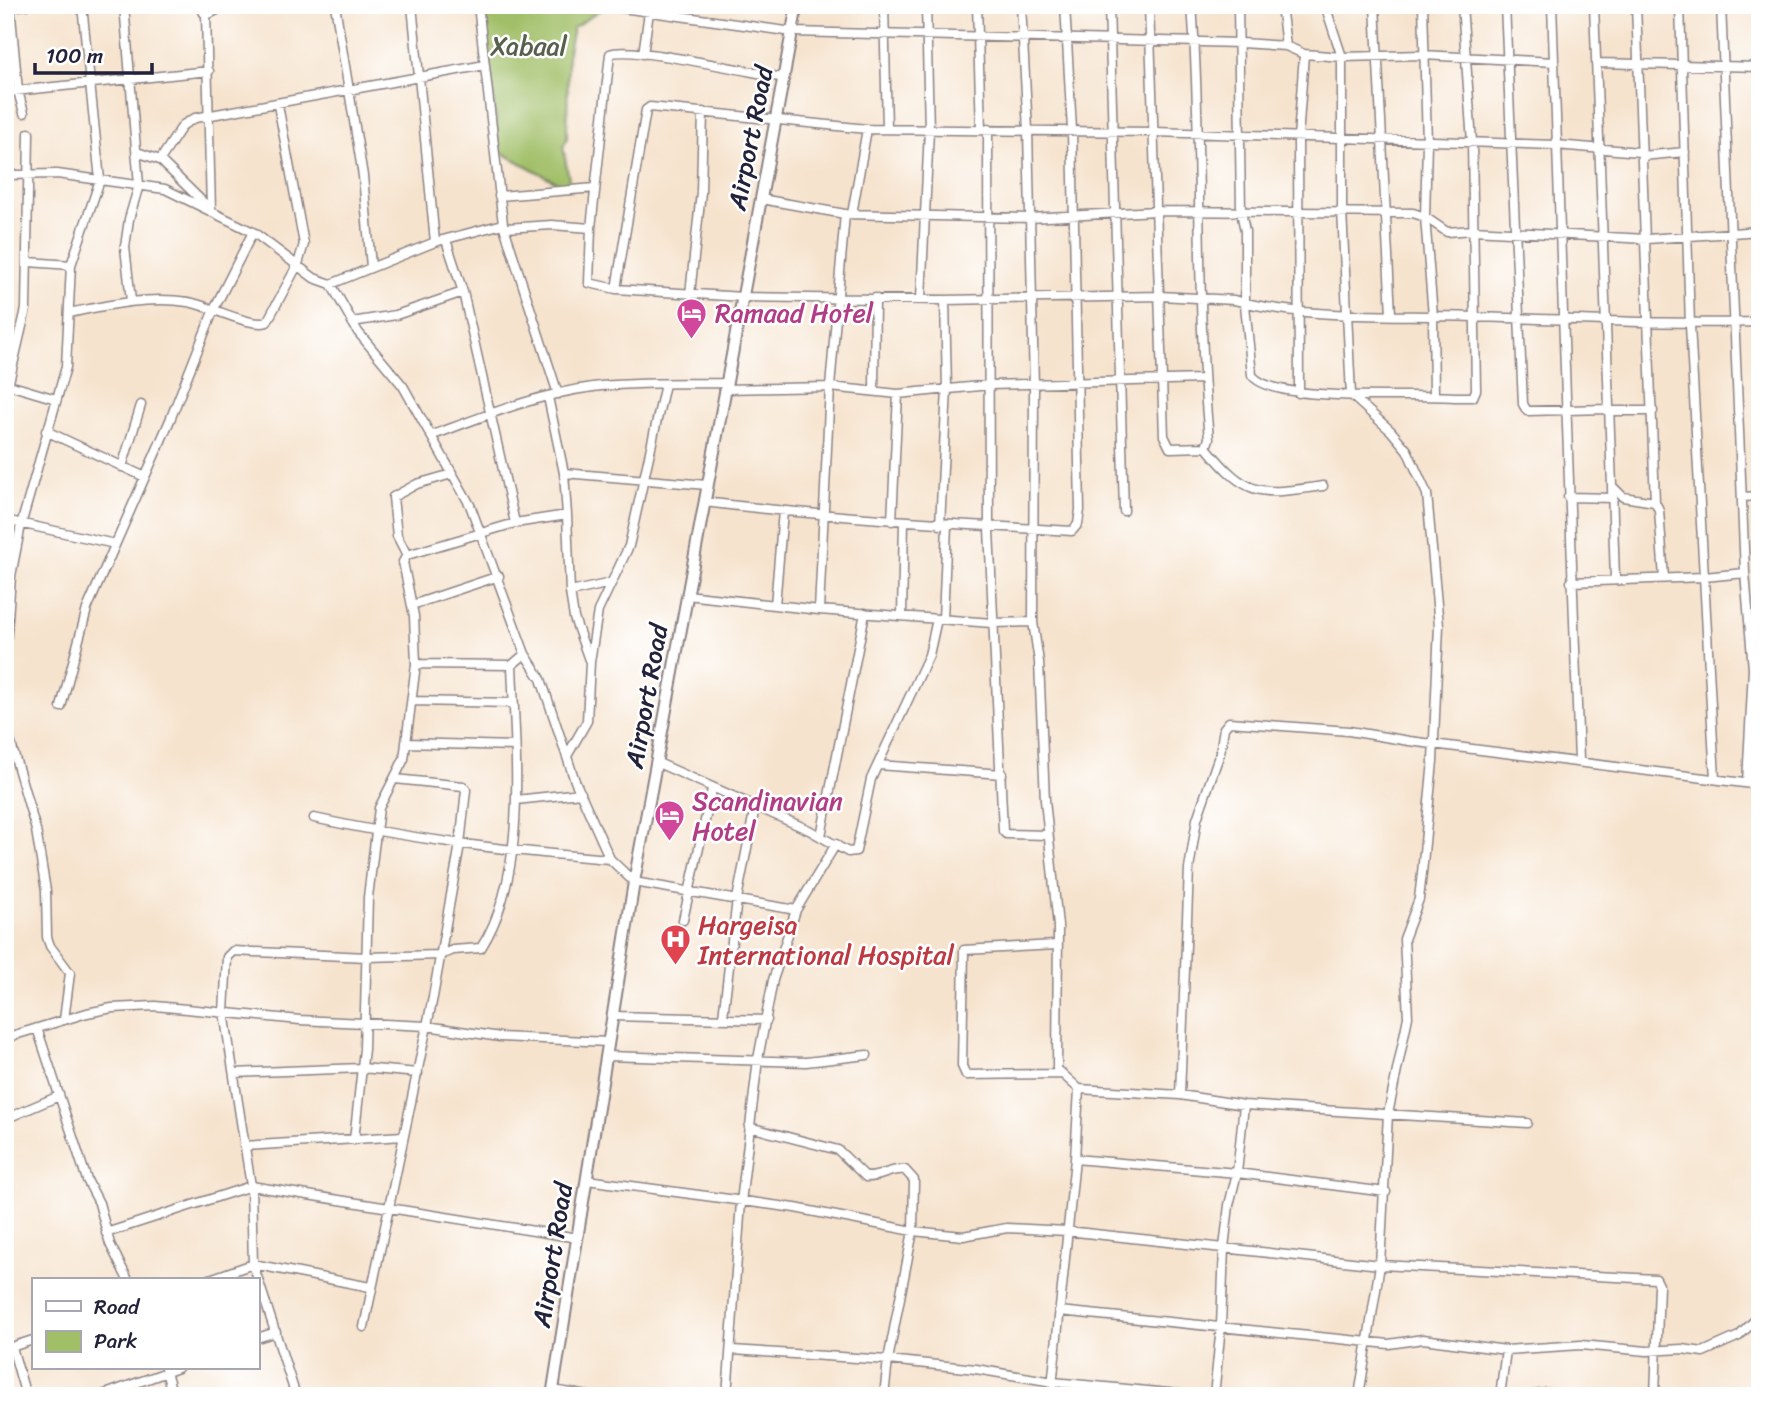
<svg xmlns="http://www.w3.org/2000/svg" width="1765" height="1401" viewBox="0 0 1765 1401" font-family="Sriracha,sans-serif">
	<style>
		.green { fill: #a1bf67; stroke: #627051; stroke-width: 2 }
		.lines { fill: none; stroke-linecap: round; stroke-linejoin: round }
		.minor-casing { stroke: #8c8284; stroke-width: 11 }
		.major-casing { stroke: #8c8284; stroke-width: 14 }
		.minor { stroke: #fff; stroke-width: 8 }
		.major { stroke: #fff; stroke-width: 10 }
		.labels { text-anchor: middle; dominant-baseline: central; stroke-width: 5; stroke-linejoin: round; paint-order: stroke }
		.park-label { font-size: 26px; fill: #55614d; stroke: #fff }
		.street-label { font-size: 26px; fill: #22223b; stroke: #fff }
		.hotel-label { font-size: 26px; fill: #b23c85; stroke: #fff; text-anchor: start }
		.health-label { font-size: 26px; fill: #be3a42; stroke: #fff; text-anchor: start }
	</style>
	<rect width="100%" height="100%" fill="#fff"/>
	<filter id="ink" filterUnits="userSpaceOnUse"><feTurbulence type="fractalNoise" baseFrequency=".0143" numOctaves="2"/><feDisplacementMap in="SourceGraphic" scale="14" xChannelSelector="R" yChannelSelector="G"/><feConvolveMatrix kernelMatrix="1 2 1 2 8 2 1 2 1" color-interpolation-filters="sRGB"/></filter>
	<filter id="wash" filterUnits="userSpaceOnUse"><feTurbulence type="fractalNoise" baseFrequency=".00686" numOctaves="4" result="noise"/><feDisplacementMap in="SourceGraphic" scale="28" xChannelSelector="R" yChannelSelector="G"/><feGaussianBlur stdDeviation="1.57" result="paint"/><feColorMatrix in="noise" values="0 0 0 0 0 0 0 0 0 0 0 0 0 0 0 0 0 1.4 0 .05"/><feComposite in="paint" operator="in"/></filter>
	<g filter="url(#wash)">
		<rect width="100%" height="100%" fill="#f6e3cd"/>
		<path class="green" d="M484 5H608L573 28 568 51 567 139 563 147 571 190 499 151Z"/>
	</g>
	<g filter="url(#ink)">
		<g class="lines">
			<defs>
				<path id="minor" d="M10 5 18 91 24 113
					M124 5 139 185 129 219 125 247 131 301
					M199 5 204 13 209 14 227 5
					M335 5 363 176 371 267
					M412 5 435 242
					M478 5 503 224 558 394
					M884 5 887 128
					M977 5 981 129
					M1021 5 1028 130 1034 386 1033 622 1039 662 1045 800 1058 926 1057 1069 1079 1089 1180 1095 1244 1105 1527 1123
					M1109 5 1124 511
					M1149 5 1164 436 1170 448 1206 447
					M1192 5C1203 150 1195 294 1209 439L1206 447
					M1238 5 1241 212 1245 231V305L1252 375C1272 404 1415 393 1454 397H1473L1476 390 1472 142 1462 5
					M1281 5 1286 46
					M1325 5 1342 57V210L1351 395 1391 431 1407 450 1427 494 1439 626 1433 761 1422 873 1419 899 1404 939 1408 1017 1388 1114 1380 1265 1359 1396
					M1375 5 1391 314
					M1423 5 1427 143 1425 217 1433 316 1434 395
					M1505 5 1523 404 1527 411 1607 409
					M1552 5 1579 761
					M1594 5 1612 486 1623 497 1655 502 1659 510 1664 578
					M1636 5 1655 502
					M1680 5 1690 325 1704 577 1745 573 1721 5
					M608 6 793 32 1241 43 1286 46 1304 54 1342 57 1423 55 1554 62
					M8 7 26 5
					M206 14 211 210
					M643 54 650 5
					M1597 63 1760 67
					M784 78C754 73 630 45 610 54L591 228 589 283 616 289 743 297 945 300 1160 296 1234 300C1309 320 1394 314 1472 317 1568 319 1664 325 1760 322
					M5 92 209 71
					M988 129 989 529 1003 831 1006 834 1047 835
					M137 152 160 160 209 208
					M1642 156 1685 152
					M160 160 183 125 195 118 485 65
					M5 175 57 174 165 189 253 232 314 278 331 284 358 332 403 386 470 505 525 654 541 679 575 781 610 859 634 882 796 910
					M499 196 595 188
					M761 199 845 214 1030 218 1156 211 1413 213 1425 217 1447 232 1473 230 1647 239 1760 231
					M852 214 867 129
					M506 228 552 225 591 228
					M446 240 463 292 515 523
					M28 262 71 265
					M331 284 435 242 503 224
					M616 289 646 110 650 107 867 129 1154 132 1556 145 1640 152
					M690 294 701 192 703 112
					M921 299 929 130 926 5
					M69 313C108 305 148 296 188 302 208 305 251 328 267 322L298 264 304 244 278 105
					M352 322 396 315 463 292
					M9 385 56 399
					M726 389 830 387 898 394 990 385 1203 379
					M874 391 875 298
					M1299 393 1298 138 1304 54
					M5 399 26 309 29 133
					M1608 411H1653
					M46 431 145 477
					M433 435C484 416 538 394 593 387 637 382 682 384 727 383
					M1206 447C1248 498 1259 495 1323 486
					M122 467 141 405
					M564 473 707 485
					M1612 488 1615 579
					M1568 497 1613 498
					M1742 497 1760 496
					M704 502C827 517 949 524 1072 531L1078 524 1080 510 1072 130 1065 5
					M567 515 570 592 574 618 589 660
					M5 520 115 544
					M892 521 898 394
					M940 525 947 389 945 300
					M407 555 515 523 567 515 564 473 548 397
					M1745 573 1753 669 1747 783
					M1571 582 1704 577 1715 779
					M570 592 611 583
					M687 595 819 610 992 623 1033 622
					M412 605 499 576
					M775 605 783 511
					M819 610 830 387 845 214
					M902 615 904 522
					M943 619 947 525
					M5 662 11 576 21 525 66 367 71 265 100 180 82 5
					M416 664 512 665 525 654
					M412 701 513 703
					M61 707 87 609 170 420 214 309 253 232
					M5 723 36 830 46 891 47 937 50 946 70 973 64 1020
					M406 743 514 746
					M567 756 587 721 590 662 598 611 629 546 665 384
					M658 763 809 830 848 852 856 851 871 779 929 655 937 619
					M878 765 1002 774
					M516 800 581 793
					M314 818C412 840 511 851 610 859
					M821 836 865 613
					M683 920 712 789
					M1056 945 964 950 962 1066 966 1075 1061 1074
					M613 1016 767 1020
					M723 1017 737 899 755 807
					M37 1028 87 1180 99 1203 110 1244 128 1280
					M5 1038 87 1013 112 1008 155 1006 300 1020 427 1026 500 1037 608 1042
					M606 1056 806 1062 867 1055
					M234 1073 362 1068 418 1073
					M1180 1095 1189 869 1197 819 1220 753 1224 728 1229 722 1349 731 1409 741 1760 785
					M5 1119 59 1096
					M749 1127 838 1150 866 1177C880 1178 890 1168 905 1170L914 1180 913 1231 888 1360 884 1396
					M354 1140 364 1049 368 897 379 808 404 759 416 664 414 616 403 562 407 555 397 536 393 497 417 484 452 474
					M244 1146 403 1136
					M1075 1159 1237 1173 1386 1192
					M587 1180 795 1208 913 1231 963 1236 1007 1228 1067 1231 1380 1265 1656 1279 1659 1285 1655 1396
					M106 1233 251 1186 578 1238
					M207 1280 253 1264 370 1287
					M1059 1311 1389 1344 1423 1339 1506 1350 1581 1345 1647 1351 1682 1349 1703 1352 1739 1336 1760 1315
					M364 1327 433 997 460 844 466 790 463 786 395 779
					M257 1338 276 1332
					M12 1347 26 1396
					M5 1349 33 1340
					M732 1350 888 1360 976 1369 1053 1382 1200 1396
					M165 1368 173 1396
					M553 1390 588 1396
					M100 1396 178 1368
					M296 1396 253 1264 251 1186 224 1012 227 957 233 951 367 957 440 955 453 950 481 948C529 873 515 751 512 665
					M727 1396 741 1202 758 1059 773 980 796 910 836 844
					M1051 1396 1075 1159 1079 1089
					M1214 1396 1221 1326 1224 1248 1229 1205 1237 1173 1244 1105
					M1500 1396 1506 1350
					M1529 1396 1547 1393 1584 1396"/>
				<path id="major" d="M552 1396 634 882 797 5"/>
			</defs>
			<use href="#minor" class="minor-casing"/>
			<use href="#major" class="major-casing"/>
			<use href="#minor" class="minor"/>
			<use href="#major" class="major"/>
		</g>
	</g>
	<defs>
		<symbol id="hotel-pin" viewBox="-11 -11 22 30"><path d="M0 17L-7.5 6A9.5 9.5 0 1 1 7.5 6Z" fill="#d1479c" stroke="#fff"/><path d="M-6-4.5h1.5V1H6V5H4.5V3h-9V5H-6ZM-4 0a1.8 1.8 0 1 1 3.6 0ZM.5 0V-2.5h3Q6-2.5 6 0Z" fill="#fff"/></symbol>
		<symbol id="hospital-pin" viewBox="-11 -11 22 30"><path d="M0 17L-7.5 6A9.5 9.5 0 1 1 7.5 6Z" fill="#e0444e" stroke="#fff"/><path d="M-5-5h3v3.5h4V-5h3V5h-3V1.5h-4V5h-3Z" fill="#fff"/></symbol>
	</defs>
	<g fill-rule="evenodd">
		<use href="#hotel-pin" x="674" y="296" width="35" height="47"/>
		<use href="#hotel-pin" x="652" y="798" width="35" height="47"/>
		<use href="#hospital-pin" x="658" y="922" width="35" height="47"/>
	</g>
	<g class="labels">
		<g class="park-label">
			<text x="529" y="46">Xabaal</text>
		</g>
		<g class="street-label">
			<text transform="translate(750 138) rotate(-79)">Airport Road</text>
			<text transform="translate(646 696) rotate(-80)">Airport Road</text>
			<text transform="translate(552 1255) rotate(-81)">Airport Road</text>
		</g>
		<g class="hotel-label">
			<text x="715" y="313">Ramaad Hotel</text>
			<text x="692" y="801">Scandinavian<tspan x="692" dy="30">Hotel</tspan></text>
		</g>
		<g class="health-label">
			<text x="698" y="925">Hargeisa<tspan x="698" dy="30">International Hospital</tspan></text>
		</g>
	</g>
	<rect width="1765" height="1401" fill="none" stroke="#fff" stroke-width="28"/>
	<rect x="32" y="1278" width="228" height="91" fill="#ffffff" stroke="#a7a7b1" stroke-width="2"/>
	<rect x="46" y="1301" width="35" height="10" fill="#ffffff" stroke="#a7a7b1" stroke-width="2"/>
	<text x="94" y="1314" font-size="21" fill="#22223b">Road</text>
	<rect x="46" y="1331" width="35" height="21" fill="#a1bf67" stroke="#a7a7b1" stroke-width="2"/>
	<text x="94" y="1348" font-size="21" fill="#22223b">Park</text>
	<path d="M35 63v10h117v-10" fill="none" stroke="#22223b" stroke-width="3.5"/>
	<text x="46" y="63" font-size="21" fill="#22223b" stroke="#ffffff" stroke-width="5" paint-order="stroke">100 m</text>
</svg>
